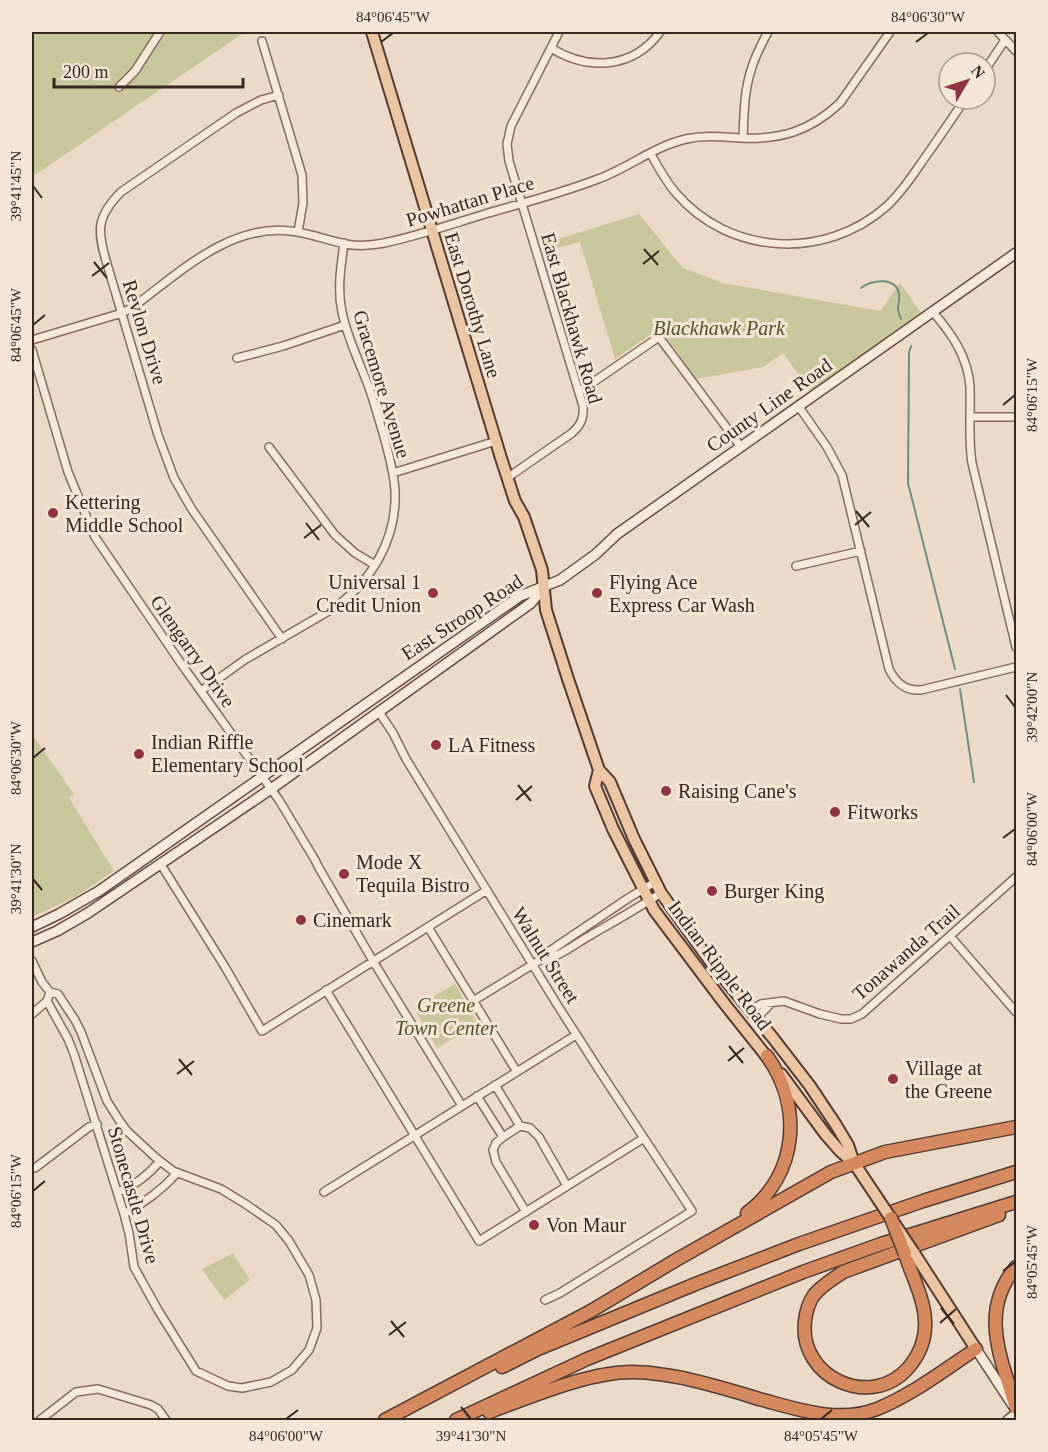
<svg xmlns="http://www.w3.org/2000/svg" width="1048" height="1452" viewBox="0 0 1048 1452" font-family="'Times New Roman',serif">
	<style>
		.green { fill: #c9c69c }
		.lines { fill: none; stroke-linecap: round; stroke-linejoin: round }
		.stream { stroke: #6f8e80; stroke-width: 2 }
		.street-casing { stroke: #866b5e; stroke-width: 10 }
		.secondary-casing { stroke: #684d41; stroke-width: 12 }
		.primary-casing { stroke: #553b32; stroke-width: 14 }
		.highway-casing { stroke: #553b32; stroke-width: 15 }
		.street { stroke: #f7e9da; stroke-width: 7 }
		.secondary { stroke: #f7e9da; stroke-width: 9 }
		.primary { stroke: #ecc6a2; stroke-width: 10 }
		.highway { stroke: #d4895f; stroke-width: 12 }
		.primary-bridge-casing { stroke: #553b32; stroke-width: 14; stroke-linecap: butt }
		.highway-bridge-casing { stroke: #553b32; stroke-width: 15; stroke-linecap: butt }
		.primary-bridge { stroke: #ecc6a2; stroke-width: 10 }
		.highway-bridge { stroke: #d4895f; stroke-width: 12 }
		.ticks { fill: none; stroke: #382720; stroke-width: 2 }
		.poi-dot { fill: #913245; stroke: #f4e5d7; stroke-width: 2 }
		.labels { text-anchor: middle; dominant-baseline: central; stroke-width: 6; stroke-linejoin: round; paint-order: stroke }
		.street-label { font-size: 20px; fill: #382720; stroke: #f4e5d7 }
		.park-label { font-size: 20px; font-style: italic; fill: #505328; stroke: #f4e5d7 }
		.poi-label { font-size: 20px; fill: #382720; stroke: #f4e5d7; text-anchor: start }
		.neatline { fill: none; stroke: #382720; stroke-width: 2 }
		.ticks-label { font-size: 15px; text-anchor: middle; fill: #382720 }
	</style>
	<rect width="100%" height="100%" fill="#ecdac8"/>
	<path class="green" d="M32 32H245L32 177Z
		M639 214 683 268 723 283 880 311 900 283 922 314 811 392 783 353 763 367 696 379 660 328 615 359 580 242 545 251 542 244Z
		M32 734 74 794 69 798 114 871 75 897 32 917Z
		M455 984 478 1024 437 1048 414 1008Z
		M233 1253 250 1280 224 1300 202 1269Z"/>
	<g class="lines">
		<path class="stream" d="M861 288C871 280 896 276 899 294 900 299 898 304 898 309 898 312 900 315 901 319
			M911 346 909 353 908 483 955 669
			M960 689 974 782"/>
		<defs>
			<path id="street" d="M998 32 1016 51
				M262 41 302 175 303 203 298 232
				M551 48C588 71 633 69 660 32
				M985 70 1005 40
				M119 87 135 71 160 32
				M279 95 261 100 236 113 121 192C96 217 97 231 107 264L158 435 174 478 191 508 282 639
				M743 138C744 114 744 90 752 67 756 54 762 43 768 32
				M651 154C658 167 665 180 675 192 729 256 825 261 887 206 902 192 913 175 924 159 938 139 952 119 965 99
				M933 312C952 334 968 357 970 387 971 412 968 438 972 463L1016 647
				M32 340 122 313 133 307C179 273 229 224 290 231 311 233 331 242 352 245 363 246 374 245 384 243 418 236 452 224 485 214 523 203 562 193 598 179 628 168 655 146 686 139 704 135 722 137 740 138 781 140 810 131 840 103L890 32
				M32 350 68 472 95 537 182 665 279 800 315 860 319 868 373 961 462 1106
				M237 358 283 346 345 325
				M579 392 659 337 741 447
				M799 407 827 447 842 475 889 669C896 683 905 691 921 690L1016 667
				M970 417H1016
				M269 447 335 535 355 553 375 565
				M393 473 496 441
				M507 478 572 433C581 425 584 418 583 406L509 161 507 144 511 126 559 32
				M796 566 861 551
				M201 691 246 659 334 608C372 581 397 539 395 491 394 471 388 452 383 433 378 417 374 401 368 385 359 361 347 337 342 312 337 289 341 266 344 243
				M379 712 393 733 406 759 558 1006 601 1073 692 1211 560 1293 545 1300
				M160 863 225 967 262 1031 487 890
				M428 927 517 1072
				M950 936 1016 1012
				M540 960C559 958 576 943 591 935 615 921 638 908 661 893
				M32 961 42 982 50 992
				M326 990 479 1241 644 1138
				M50 992 58 994 75 1020 81 1032 107 1101 119 1120 127 1131 155 1157 173 1171 221 1189 244 1203 276 1225 289 1241 309 1275 316 1300 317 1328 309 1350 292 1370 271 1382 242 1388 228 1386 196 1371 158 1310 134 1267 129 1233 124 1214 74 1054 68 1039 47 1001Z
				M473 1001 540 960 544 955 566 940 627 899 655 882
				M751 1010 761 1004 784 1001 820 1014 841 1019H851L862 1014 1016 877
				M32 1014 47 1001
				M757 1018 771 1003
				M495 1085 520 1126
				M477 1096 503 1137
				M32 1167 35 1168 89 1127 97 1124
				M118 1192C134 1186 149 1174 160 1161
				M324 1192 576 1035
				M526 1212 496 1162 493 1150 496 1143 503 1137 520 1126 530 1128 539 1137 567 1186
				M124 1214C144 1203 162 1190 177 1173
				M40 1420 76 1392 98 1389 151 1405 158 1409 166 1420"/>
			<path id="secondary" d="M32 927 59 914 99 891 520 596 560 580 596 554 617 534 1016 253
				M32 942 57 931 88 913 271 789 531 603 544 587
				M976 1349 1012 1404
				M1008 1420 1016 1414"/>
			<path id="primary" d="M372 32 501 458 515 501 524 517 542 570 546 610 568 679 599 770 610 782 634 839 661 893 713 965 773 1038 810 1086 836 1125 848 1145 854 1163
				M599 770 595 786 613 829 654 910 724 1003 771 1062
				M781 1074 826 1135 840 1151 854 1163 878 1199
				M914 1253 976 1349"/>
			<path id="highway" d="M747 1213C798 1174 803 1107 767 1056
				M905 1254C912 1276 924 1298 925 1320 926 1337 920 1354 909 1367 872 1411 798 1378 805 1321 806 1312 809 1302 814 1295 822 1285 833 1279 843 1272L999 1215
				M1016 1267C978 1312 1002 1360 1016 1408
				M502 1367 538 1349 698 1283 799 1244 923 1201 1016 1172
				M489 1412C531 1397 588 1372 632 1372 650 1372 667 1375 683 1378 709 1384 734 1391 759 1399 797 1409 838 1424 877 1409 912 1395 944 1370 976 1349
				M385 1420 591 1311 676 1260 831 1172 885 1152 1016 1127
				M456 1420 587 1359 803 1272 881 1244 1016 1202"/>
		</defs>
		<use href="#street" class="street-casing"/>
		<use href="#secondary" class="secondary-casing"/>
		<use href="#primary" class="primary-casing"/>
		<use href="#highway" class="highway-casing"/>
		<use href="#street" class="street"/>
		<use href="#secondary" class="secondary"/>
		<use href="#primary" class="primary"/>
		<use href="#highway" class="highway"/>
		<defs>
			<path id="primary-bridge" d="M878 1199 914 1253"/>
			<path id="highway-bridge" d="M891 1218 905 1254"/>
		</defs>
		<use href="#primary-bridge" class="primary-bridge-casing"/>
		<use href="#highway-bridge" class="highway-bridge-casing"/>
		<use href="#primary-bridge" class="primary-bridge"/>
		<use href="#highway-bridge" class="highway-bridge"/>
	</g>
	<path class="ticks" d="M381 42 393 33M916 42 928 33M33 186 42 198M644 249 658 265M94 262 107 278M643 264 659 251M92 276 109 263M33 325 45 315M1003 405 1015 395M856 511 869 527M306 523 319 540M855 525 871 512M304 538 321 525M1006 695 1015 707M33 758 45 748M518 785 531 801M516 800 532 786M1003 838 1015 829M33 879 42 890M729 1046 743 1063M179 1059 192 1075M728 1061 744 1048M177 1074 194 1061M33 1191 45 1181M1003 1271 1015 1262M941 1308 954 1324M391 1321 404 1337M940 1323 956 1309M389 1335 406 1322M461 1407 471 1419M286 1419 298 1410M821 1419 832 1410"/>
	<g class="poi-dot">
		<circle cx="53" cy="513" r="6"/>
		<circle cx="433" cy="593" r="6"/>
		<circle cx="597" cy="593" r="6"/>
		<circle cx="436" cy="745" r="6"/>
		<circle cx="139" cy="754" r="6"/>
		<circle cx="666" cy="791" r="6"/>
		<circle cx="835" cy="812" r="6"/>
		<circle cx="344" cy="874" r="6"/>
		<circle cx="712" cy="891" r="6"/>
		<circle cx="301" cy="920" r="6"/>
		<circle cx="893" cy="1079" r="6"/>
		<circle cx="534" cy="1225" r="6"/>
	</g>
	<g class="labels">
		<g class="street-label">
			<text transform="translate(470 201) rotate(-17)">Powhattan Place</text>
			<text transform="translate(473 305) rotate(73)">East Dorothy Lane</text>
			<text transform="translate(572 318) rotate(74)">East Blackhawk Road</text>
			<text transform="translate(145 332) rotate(73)">Revlon Drive</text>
			<text transform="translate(382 384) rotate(73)">Gracemore Avenue</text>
			<text transform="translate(769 405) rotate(-35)">County Line Road</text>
			<text transform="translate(462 617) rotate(-33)">East Stroop Road</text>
			<text transform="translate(193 651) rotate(55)">Glengarry Drive</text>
			<text transform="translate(906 952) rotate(-41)">Tonawanda Trail</text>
			<text transform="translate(546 955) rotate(58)">Walnut Street</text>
			<text transform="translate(720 965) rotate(53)">Indian Ripple Road</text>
			<text transform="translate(134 1195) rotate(74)">Stonecastle Drive</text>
		</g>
		<g class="park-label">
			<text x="719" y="328">Blackhawk Park</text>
			<text x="446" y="1005">Greene<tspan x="446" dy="23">Town Center</tspan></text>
		</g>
		<g class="poi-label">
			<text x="65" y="502">Kettering<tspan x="65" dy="23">Middle School</tspan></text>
			<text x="421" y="582" text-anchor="end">Universal 1<tspan x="421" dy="23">Credit Union</tspan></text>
			<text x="609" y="582">Flying Ace<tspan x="609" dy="23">Express Car Wash</tspan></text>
			<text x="151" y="742">Indian Riffle<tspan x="151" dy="23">Elementary School</tspan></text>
			<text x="448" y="745">LA Fitness</text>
			<text x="678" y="791">Raising Cane's</text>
			<text x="847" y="812">Fitworks</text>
			<text x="356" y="862">Mode X<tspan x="356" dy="23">Tequila Bistro</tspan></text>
			<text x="724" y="891">Burger King</text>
			<text x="313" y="920">Cinemark</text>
			<text x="905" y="1068">Village at<tspan x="905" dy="23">the Greene</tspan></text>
			<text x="546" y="1225">Von Maur</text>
		</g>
	</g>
	<rect width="1048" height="1452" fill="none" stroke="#f4e5d7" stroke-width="66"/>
	<g transform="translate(967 81) rotate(51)"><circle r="28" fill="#f4e5d7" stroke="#a9998e" stroke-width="1.5"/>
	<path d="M0-4.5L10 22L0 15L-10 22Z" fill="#913245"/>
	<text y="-9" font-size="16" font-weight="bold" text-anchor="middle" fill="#382720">N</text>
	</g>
	<path d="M54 78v9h189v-9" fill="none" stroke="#382720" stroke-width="3"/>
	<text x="63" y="78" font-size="18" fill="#382720" stroke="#f4e5d7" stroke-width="4.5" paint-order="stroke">200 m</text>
	<rect x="33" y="33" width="982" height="1386" class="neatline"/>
	<g class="ticks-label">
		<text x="393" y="22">84°06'45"W</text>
		<text x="928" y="22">84°06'30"W</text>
		<text transform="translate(16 186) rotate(-90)" y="5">39°41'45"N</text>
		<text transform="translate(16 325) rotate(-90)" y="5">84°06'45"W</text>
		<text transform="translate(1032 395) rotate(-90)" y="5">84°06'15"W</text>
		<text transform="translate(1032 707) rotate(-90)" y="5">39°42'00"N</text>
		<text transform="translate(16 758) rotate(-90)" y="5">84°06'30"W</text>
		<text transform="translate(1032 829) rotate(-90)" y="5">84°06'00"W</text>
		<text transform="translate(16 879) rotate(-90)" y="5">39°41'30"N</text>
		<text transform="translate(16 1191) rotate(-90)" y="5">84°06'15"W</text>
		<text transform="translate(1032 1262) rotate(-90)" y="5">84°05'45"W</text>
		<text x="286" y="1441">84°06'00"W</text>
		<text x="471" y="1441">39°41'30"N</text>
		<text x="821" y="1441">84°05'45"W</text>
	</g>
</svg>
